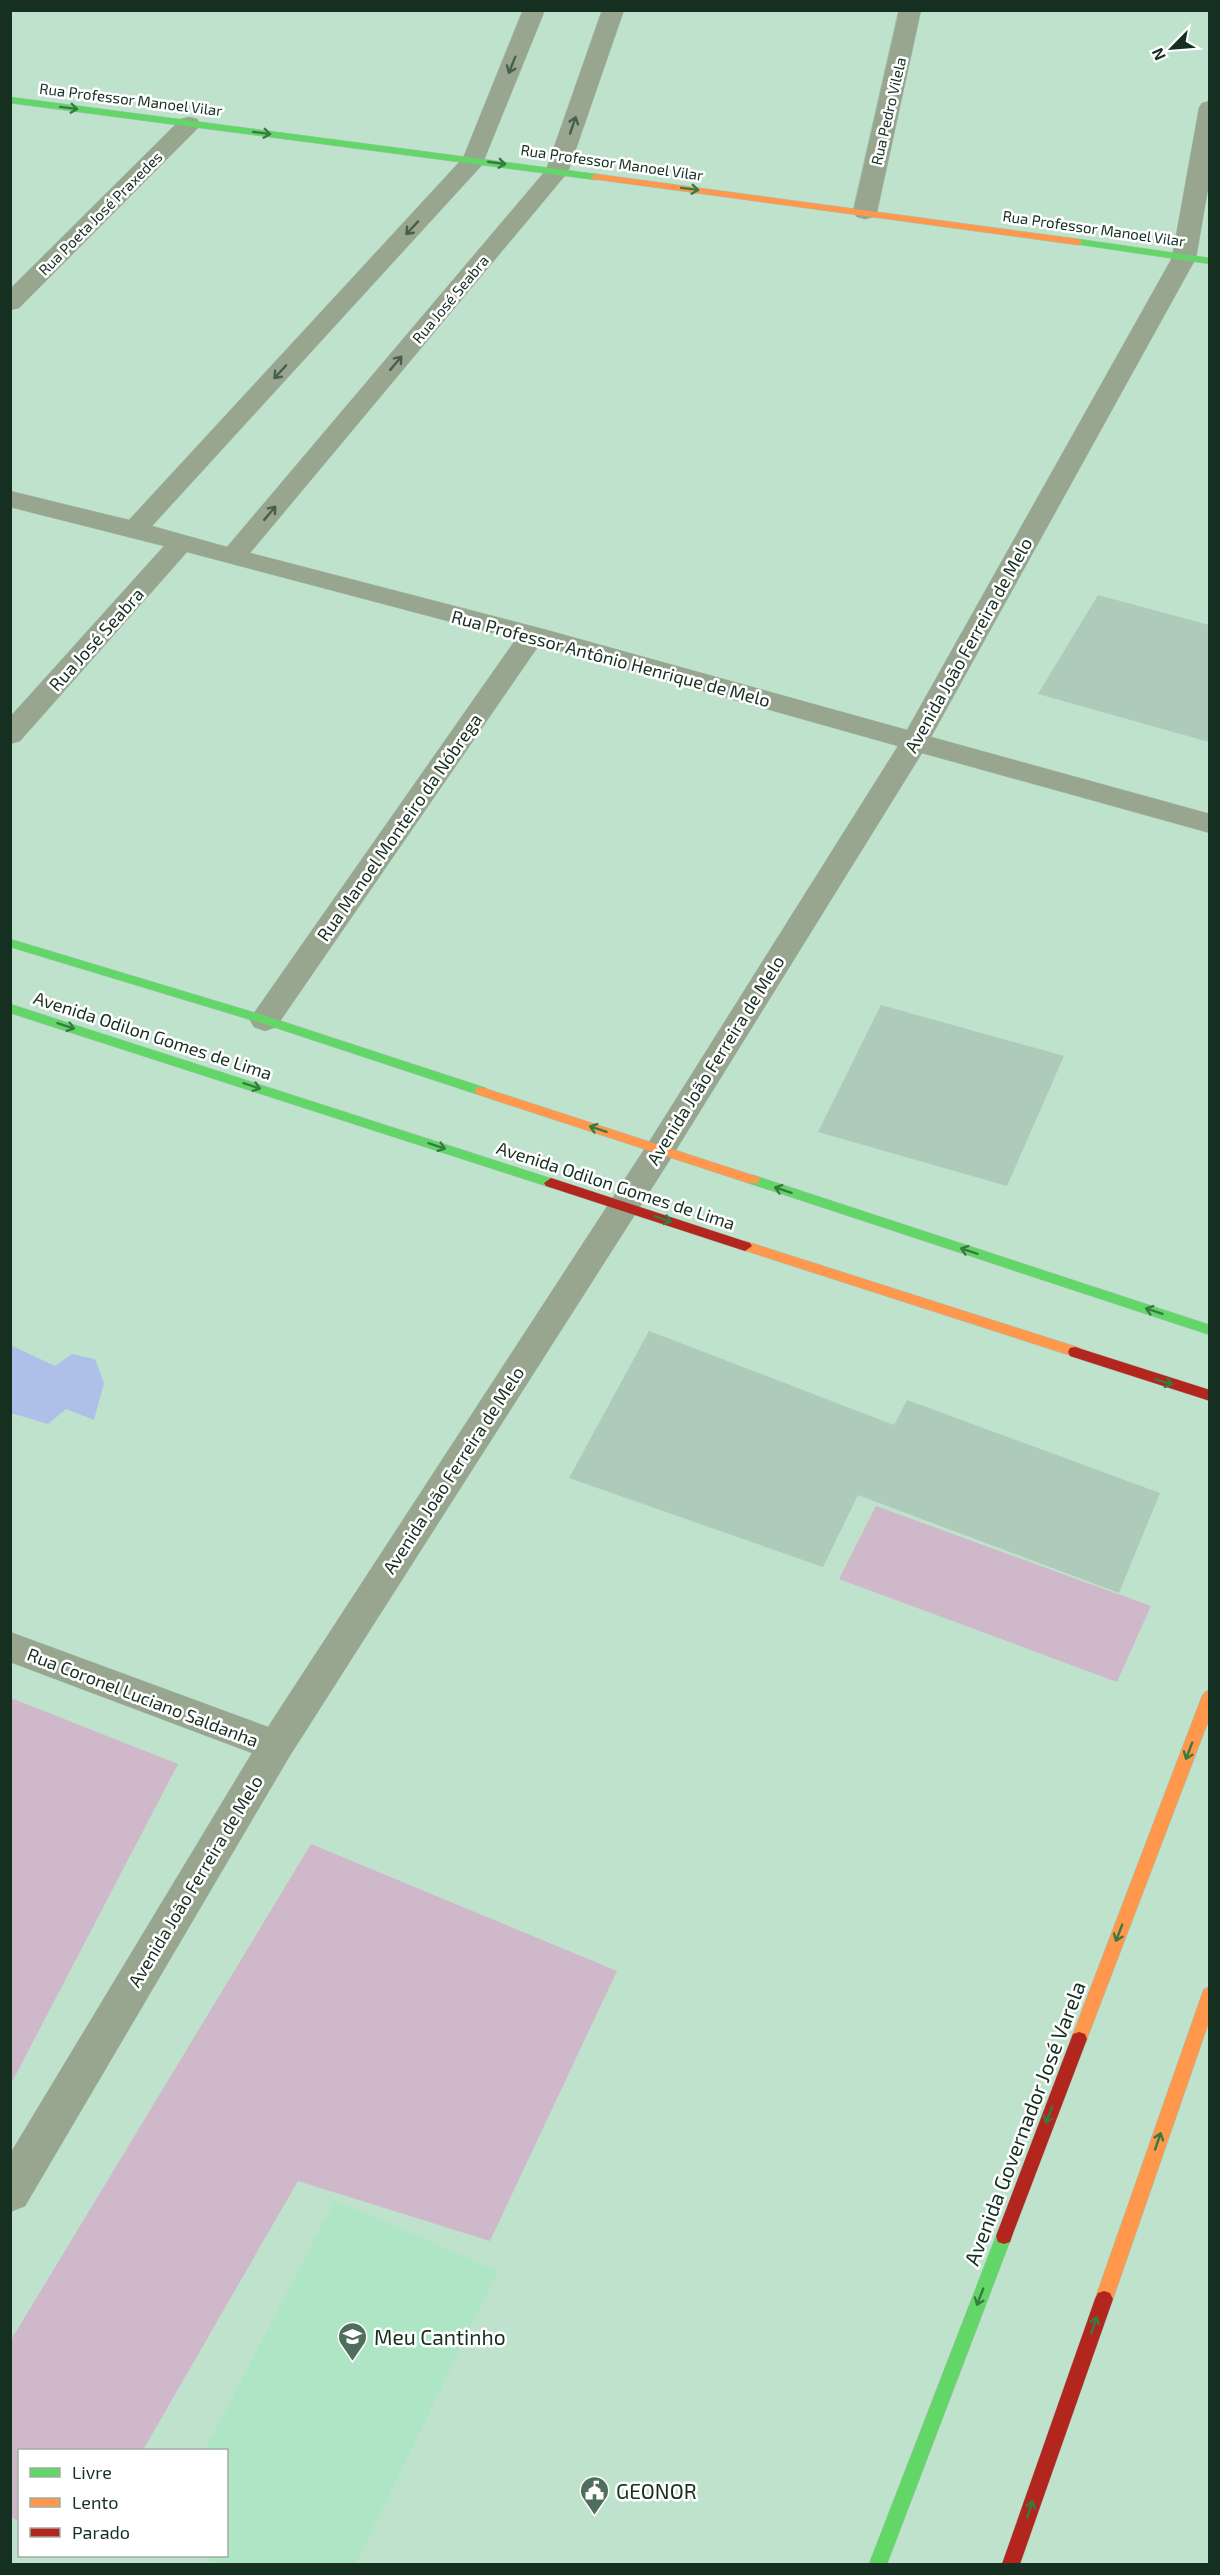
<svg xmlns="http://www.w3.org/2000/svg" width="1220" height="2575" viewBox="0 0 1220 2575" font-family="'Exo 2',sans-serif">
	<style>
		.built { fill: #aee6c5 }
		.green { fill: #d0b8cb }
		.water { fill: #afc0e8 }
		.building { fill: #aecab9 }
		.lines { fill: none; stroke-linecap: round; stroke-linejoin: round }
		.street-casing { stroke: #a3bfaf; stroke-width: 1 }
		.fast-casing { stroke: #a3bfaf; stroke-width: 1 }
		.slow-casing { stroke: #a3bfaf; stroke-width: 1 }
		.jam-casing { stroke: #a3bfaf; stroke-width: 1 }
		.street { fill: #98a68f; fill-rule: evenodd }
		.fast { fill: #63d668; fill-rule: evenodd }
		.slow { fill: #ff974d; fill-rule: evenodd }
		.jam { fill: #b3261e; fill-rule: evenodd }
		.oneway { stroke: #495f4d }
		.oneway2 { stroke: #387a41 }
		.labels { text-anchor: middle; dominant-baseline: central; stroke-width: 5; stroke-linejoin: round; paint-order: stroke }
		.far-street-label { font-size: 15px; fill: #152f21; stroke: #fff }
		.street-label { font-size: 18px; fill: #152f21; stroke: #fff }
		.near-street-label { font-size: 21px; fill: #152f21; stroke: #fff }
		.near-poi-label { font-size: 21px; fill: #152f21; stroke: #fff; text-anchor: start }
	</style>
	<rect width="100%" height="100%" fill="#bfe2cd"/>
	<path class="built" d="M335 2200 498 2271 356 2564H220L199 2556H226V2450H205Z"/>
	<path class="green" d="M876 1506 1151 1606 1117 1682 839 1579Z
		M11 1698 178 1764 11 2084H10Z
		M311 1844 617 1971 490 2241 298 2181 143 2450H20L19 2521 10 2517 11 2340Z"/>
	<path class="water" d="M10 1345 55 1366 72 1354 95 1359 104 1383 94 1420 66 1409 48 1424 11 1413Z"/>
	<path class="building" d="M1098 595 1209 625V742L1038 694Z
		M881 1005 1064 1056 1007 1186 818 1132Z
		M649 1331 894 1425 907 1400 1160 1493 1119 1593 858 1495 823 1567 569 1478Z"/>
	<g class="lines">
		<defs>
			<path id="street" d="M523 10H545L482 165 152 526 227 547 546 170 602 10H624L568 172 250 553 543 629 907 730 1172 258 1199 108 1202 103 1210 101V177L1196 258 931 737 1210 814V833L922 753 671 1158 289 1757 25 2206 10 2212V2154L252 1753 10 1662V1632L268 1727 649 1142 898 746 539 645 276 1027 265 1031 254 1027 250 1020 254 1013 516 639 187 552 20 741 10 744V717L164 546 10 507V491L129 520 463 158Z
				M899 10H921L877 212 873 217 865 219 857 217 853 212Z
				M189 117 197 119 200 124 197 129 19 308 10 310V289L181 119Z"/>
			<path id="fast" d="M10 97 596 174 601 177 596 180 10 103Z
				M1078 239 1210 258V264L1075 244 1073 242Z
				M10 939 269 1017 486 1088 487 1091 486 1094H476L261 1023 10 947Z
				M10 1004 556 1180 558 1183 551 1188 546 1186 10 1013Z
				M753 1175 1210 1325V1335L748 1183 746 1180Z
				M1004 2228 1010 2230 1012 2236 887 2564H869L996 2236 998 2230Z"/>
			<path id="slow" d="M596 174 1078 239 1083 242 1078 245 593 179 591 177Z
				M481 1087 758 1177 760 1180 758 1183H748L476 1094 475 1091 476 1088Z
				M745 1241 1080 1348 1082 1352 1080 1356 1075 1357 740 1249 738 1246Z
				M1210 1690V1717L1087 2039 1085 2044 1079 2046 1073 2044 1071 2039 1202 1696 1205 1692Z
				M1210 1987V2019L1113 2299 1110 2305 1104 2307 1098 2305 1095 2299 1202 1994 1204 1989Z"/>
			<path id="jam" d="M551 1178 750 1243 752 1246 745 1251 546 1186 544 1183Z
				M1075 1347 1210 1390V1401L1070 1356 1068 1352 1070 1348Z
				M1079 2032 1085 2034 1087 2039 1012 2236 1010 2242 1004 2244 998 2242 996 2236 1071 2039 1073 2034Z
				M1104 2291 1110 2293 1113 2299 1020 2564H1002L1095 2299 1098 2293Z"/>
		</defs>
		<use href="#street" class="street-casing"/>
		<use href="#fast" class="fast-casing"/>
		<use href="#slow" class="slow-casing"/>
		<use href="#jam" class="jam-casing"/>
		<use href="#street" class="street"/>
		<use href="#fast" class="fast"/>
		<use href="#slow" class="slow"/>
		<use href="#jam" class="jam"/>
	</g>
	<defs><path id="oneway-shaft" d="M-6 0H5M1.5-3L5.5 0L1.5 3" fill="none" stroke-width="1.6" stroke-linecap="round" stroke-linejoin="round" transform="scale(1.5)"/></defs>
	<g class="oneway">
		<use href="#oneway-shaft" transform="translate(512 65) rotate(112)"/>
		<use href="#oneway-shaft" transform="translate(573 125) rotate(-71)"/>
		<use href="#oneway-shaft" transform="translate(412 228) rotate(133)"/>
		<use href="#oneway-shaft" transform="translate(396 363) rotate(-50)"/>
		<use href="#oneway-shaft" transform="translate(280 372) rotate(133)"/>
		<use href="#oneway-shaft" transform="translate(270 513) rotate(-50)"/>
	</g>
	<g class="oneway2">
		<use href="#oneway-shaft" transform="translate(69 108) rotate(7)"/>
		<use href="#oneway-shaft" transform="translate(262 133) rotate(7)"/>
		<use href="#oneway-shaft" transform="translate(497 163) rotate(8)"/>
		<use href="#oneway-shaft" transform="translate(690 189) rotate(7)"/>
		<use href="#oneway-shaft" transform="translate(66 1026) rotate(18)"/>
		<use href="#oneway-shaft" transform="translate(252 1086) rotate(18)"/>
		<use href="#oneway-shaft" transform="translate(598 1129) rotate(-162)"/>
		<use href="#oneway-shaft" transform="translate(437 1146) rotate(18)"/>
		<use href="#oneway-shaft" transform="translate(783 1190) rotate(-162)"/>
		<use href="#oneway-shaft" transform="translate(663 1219) rotate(18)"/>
		<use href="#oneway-shaft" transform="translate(969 1251) rotate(-162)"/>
		<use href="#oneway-shaft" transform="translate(1154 1311) rotate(-162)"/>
		<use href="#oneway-shaft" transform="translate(1164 1382) rotate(17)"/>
		<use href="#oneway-shaft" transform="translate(1189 1751) rotate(111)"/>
		<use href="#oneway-shaft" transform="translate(1119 1933) rotate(111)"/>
		<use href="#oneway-shaft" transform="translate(1049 2115) rotate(111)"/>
		<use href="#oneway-shaft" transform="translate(1158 2141) rotate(-71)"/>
		<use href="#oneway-shaft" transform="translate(980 2297) rotate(111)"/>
		<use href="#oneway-shaft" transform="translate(1094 2325) rotate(-71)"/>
		<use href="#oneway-shaft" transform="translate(1030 2509) rotate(-71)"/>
	</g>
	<defs>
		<symbol id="school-pin" viewBox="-11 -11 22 30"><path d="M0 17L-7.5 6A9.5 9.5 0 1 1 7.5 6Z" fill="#506e5d" stroke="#fff"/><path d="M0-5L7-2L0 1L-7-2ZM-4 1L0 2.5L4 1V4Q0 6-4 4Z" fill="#fff"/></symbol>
		<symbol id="civic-pin" viewBox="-11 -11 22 30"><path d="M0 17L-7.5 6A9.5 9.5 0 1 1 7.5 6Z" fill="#506e5d" stroke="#fff"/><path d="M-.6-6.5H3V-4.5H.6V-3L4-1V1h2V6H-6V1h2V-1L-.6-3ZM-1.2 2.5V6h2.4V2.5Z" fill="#fff"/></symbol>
	</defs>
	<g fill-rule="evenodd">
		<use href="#school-pin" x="336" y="2320" width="33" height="45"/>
		<use href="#civic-pin" x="578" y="2474" width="33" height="45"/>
	</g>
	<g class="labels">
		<g class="far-street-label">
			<text transform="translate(131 99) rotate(7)">Rua Professor Manoel Vilar</text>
			<text transform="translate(888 111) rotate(-77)">Rua Pedro Vilela</text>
			<text transform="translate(612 162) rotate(8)">Rua Professor Manoel Vilar</text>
			<text transform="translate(100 213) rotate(-45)">Rua Poeta José Praxedes</text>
			<text transform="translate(1094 228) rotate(8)">Rua Professor Manoel Vilar</text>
			<text transform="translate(450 299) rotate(-50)">Rua José Seabra</text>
		</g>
		<g class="street-label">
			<text transform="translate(96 639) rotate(-48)">Rua José Seabra</text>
			<text transform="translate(968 645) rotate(-61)">Avenida João Ferreira de Melo</text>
			<text transform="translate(611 658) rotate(15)">Rua Professor Antônio Henrique de Melo</text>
			<text transform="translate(399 827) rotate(-55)">Rua Manoel Monteiro da Nóbrega</text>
			<text transform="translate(153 1035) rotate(18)">Avenida Odilon Gomes de Lima</text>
			<text transform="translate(715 1060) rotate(-58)">Avenida João Ferreira de Melo</text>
			<text transform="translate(616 1185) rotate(18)">Avenida Odilon Gomes de Lima</text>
			<text transform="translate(453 1470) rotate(-57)">Avenida João Ferreira de Melo</text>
			<text transform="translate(143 1697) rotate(21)">Rua Coronel Luciano Saldanha</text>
			<text transform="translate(195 1881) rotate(-59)">Avenida João Ferreira de Melo</text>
		</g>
		<g class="near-street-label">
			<text transform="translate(1024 2123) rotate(-69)">Avenida Governador José Varela</text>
		</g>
		<g class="near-poi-label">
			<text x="374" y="2336">Meu Cantinho</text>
			<text x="616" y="2490">GEONOR</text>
		</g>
	</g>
	<rect width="1220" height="2575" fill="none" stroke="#152f21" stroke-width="24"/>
	<rect x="18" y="2449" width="210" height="108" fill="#ffffff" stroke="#a1aca6" stroke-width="1.5"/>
	<rect x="30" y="2468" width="30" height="9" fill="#63d668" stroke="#a1aca6" stroke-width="1.5"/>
	<text x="72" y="2479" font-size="18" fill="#152f21">Livre</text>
	<rect x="30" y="2498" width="30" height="9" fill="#ff974d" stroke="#a1aca6" stroke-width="1.5"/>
	<text x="72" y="2509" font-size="18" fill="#152f21">Lento</text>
	<rect x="30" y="2528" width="30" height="9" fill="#b3261e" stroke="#a1aca6" stroke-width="1.5"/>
	<text x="72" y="2539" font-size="18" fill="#152f21">Parado</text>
	<g transform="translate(1172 48) rotate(245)" stroke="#ffffff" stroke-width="4.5" paint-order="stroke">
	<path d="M0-4.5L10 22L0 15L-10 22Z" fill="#152f21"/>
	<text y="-9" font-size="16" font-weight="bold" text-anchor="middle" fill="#152f21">N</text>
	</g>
</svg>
